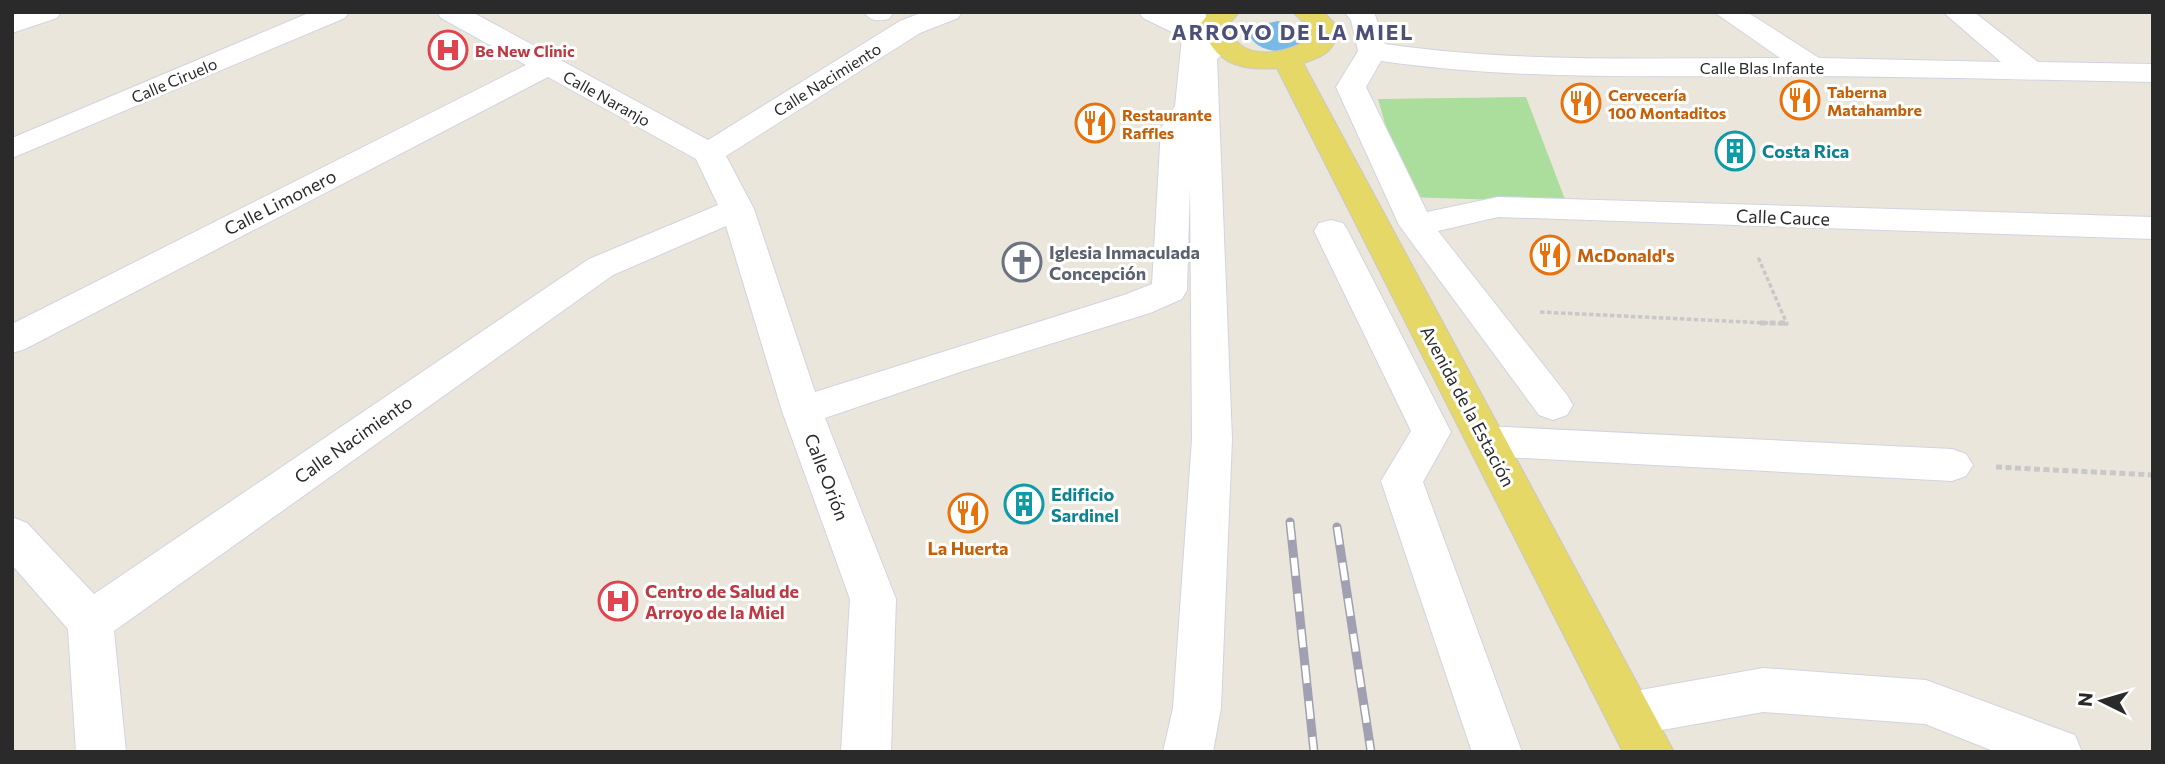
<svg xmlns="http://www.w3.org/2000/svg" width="2165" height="764" viewBox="0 0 2165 764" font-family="Commissioner,sans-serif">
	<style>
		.green { fill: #abdd9d }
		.water { fill: #77bae5 }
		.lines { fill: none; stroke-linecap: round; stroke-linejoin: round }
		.minor-casing { stroke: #d2d3e1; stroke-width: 2 }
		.major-casing { stroke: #c8c8c8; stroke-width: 2 }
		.path-far1 { stroke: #c8c8c8; stroke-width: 3.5; stroke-dasharray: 4.5 2.5; stroke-linecap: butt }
		.path { stroke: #c8c8c8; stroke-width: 5; stroke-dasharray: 6 3.5; stroke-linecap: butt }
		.minor { fill: #fff; fill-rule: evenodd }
		.major { fill: #e6d866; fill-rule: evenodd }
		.rail-casing { stroke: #a0a0b2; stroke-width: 9 }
		.rail { stroke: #fff; stroke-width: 6; stroke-dasharray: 18; stroke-linecap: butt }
		.labels { text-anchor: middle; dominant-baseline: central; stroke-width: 6; stroke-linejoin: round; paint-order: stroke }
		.far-health-label { font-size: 16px; font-weight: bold; fill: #be3a42; stroke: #fff; text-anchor: start }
		.far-street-label { font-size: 16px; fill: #2a2a2a; stroke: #fff }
		.far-food-label { font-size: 16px; font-weight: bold; fill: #c56008; stroke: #fff; text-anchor: start }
		.culture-label { font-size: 18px; font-weight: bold; fill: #0d838f; stroke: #fff; text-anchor: start }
		.street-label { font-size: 18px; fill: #2a2a2a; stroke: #fff }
		.worship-label { font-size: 18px; font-weight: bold; fill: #5b616d; stroke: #fff; text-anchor: start }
		.food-label { font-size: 18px; font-weight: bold; fill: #c56008; stroke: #fff; text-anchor: start }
		.health-label { font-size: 18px; font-weight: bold; fill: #be3a42; stroke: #fff; text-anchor: start }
		.far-district-label { font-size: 21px; font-weight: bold; letter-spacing: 2px; fill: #4d5077; stroke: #fff }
	</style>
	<rect width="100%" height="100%" fill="#ebe6dc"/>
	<path class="green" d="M1526 97 1566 202 1406 197 1378 99Z"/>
	<path class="water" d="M1278 21 1301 29 1306 39 1303 43C1287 55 1259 54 1249 35L1255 26Z"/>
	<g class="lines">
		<defs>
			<path id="minor" d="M21 12H61L57 18 12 33V15Z
				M311 12H349L345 18 12 158V138Z
				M437 12H472L708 140 900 21 923 12H962L958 18 920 33 726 156 754 209 815 392 1124 295 1152 284 1161 128 1175 106 1182 37 1143 18 1139 12H1205L1208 24 1223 26 1227 32 1224 36 1232 38 1236 44 1217 59 1232 439 1221 708 1213 752H1163L1173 708 1192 439 1190 186 1187 290 1182 299 1150 313 963 371 825 418 896 599 891 752H841L850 599 782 411 726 226 613 275 114 631 126 752H76L68 629 12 565V517L27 523 94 594 589 259 718 205 696 159 548 77 25 349 12 353V324L526 65 441 18Z
				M864 12H892L893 13 889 19C878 21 871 22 864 12Z
				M1344 12H1374L1385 44C1516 63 1648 58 1780 58L1714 12H1747L1819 58 2001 62 1943 12H1974L2038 62 2153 64V82C2029 80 1906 76 1782 76 1648 76 1514 80 1381 61L1366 87 1427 212 1498 197 2153 217V239L1498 217 1438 231 1567 395 1573 405 1567 415 1553 420 1539 415 1399 225 1336 87 1358 51 1351 20Z
				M1331 220 1343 223 1348 231 1451 432 1423 482 1522 752H1472L1381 481 1411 431 1314 231 1319 223Z
				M1486 426 1952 449 1966 454 1973 465 1966 476 1952 481 1486 456 1472 452 1466 441 1472 430Z
				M1763 668 1926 680 2075 735 2082 752H1996L1925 724 1763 712 1629 736 1612 730 1605 714 1612 698 1629 692Z"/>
			<path id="major" d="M1210 12H1239L1229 24C1231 29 1232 37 1235 40 1252 61 1292 52 1309 38L1310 29 1293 12H1323L1338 27C1337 50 1323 57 1303 63L1674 752H1623L1277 68C1237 71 1213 62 1201 23Z"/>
		</defs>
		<use href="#minor" class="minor-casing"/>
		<use href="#major" class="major-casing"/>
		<path class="path-far1" d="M1540 312 1787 324 1758 257"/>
		<path class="path" d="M1760 323H1786
			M1996 467 2153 475"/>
		<use href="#minor" class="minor"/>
		<use href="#major" class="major"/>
		<defs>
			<path id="rail" d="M1290 522 1314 752
				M1337 527 1371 752"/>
		</defs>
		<use href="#rail" class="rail-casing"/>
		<use href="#rail" class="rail"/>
	</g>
	<defs>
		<symbol id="hospital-ring" viewBox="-11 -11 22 22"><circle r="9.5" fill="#fff" stroke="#e0444e" stroke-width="1.5"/><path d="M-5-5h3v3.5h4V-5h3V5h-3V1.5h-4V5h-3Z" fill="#e0444e"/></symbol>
		<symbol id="restaurant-ring" viewBox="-11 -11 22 22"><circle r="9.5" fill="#fff" stroke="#e8710a" stroke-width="1.5"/><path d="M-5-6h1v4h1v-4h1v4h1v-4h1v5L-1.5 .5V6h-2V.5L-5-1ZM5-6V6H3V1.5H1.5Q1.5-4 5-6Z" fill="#e8710a"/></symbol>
		<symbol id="building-ring" viewBox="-11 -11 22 22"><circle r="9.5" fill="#fff" stroke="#0f9aa8" stroke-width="1.5"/><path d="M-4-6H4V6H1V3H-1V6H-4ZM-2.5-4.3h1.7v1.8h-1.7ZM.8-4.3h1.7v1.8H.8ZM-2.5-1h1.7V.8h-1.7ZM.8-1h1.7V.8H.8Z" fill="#0f9aa8"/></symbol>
		<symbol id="church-ring" viewBox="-11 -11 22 22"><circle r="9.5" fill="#fff" stroke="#6b7280" stroke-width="1.5"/><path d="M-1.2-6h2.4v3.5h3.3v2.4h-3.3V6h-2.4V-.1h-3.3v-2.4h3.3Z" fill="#6b7280"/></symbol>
	</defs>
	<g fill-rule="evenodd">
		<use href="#hospital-ring" x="426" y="28" width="44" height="44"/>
		<use href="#restaurant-ring" x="1778" y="78" width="44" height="44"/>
		<use href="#restaurant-ring" x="1559" y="81" width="44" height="44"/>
		<use href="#restaurant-ring" x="1073" y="101" width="44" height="44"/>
		<use href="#building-ring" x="1713" y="129" width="44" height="44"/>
		<use href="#restaurant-ring" x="1528" y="233" width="44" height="44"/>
		<use href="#church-ring" x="1000" y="240" width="44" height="44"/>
		<use href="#building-ring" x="1002" y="482" width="44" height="44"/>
		<use href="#restaurant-ring" x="946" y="491" width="44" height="44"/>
		<use href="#hospital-ring" x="596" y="579" width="44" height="44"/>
	</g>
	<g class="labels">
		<g class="far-health-label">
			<text x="475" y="50">Be New Clinic</text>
		</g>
		<g class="far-street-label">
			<text x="1762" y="67">Calle Blas Infante</text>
			<text transform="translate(827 79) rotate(-32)">Calle Nacimiento</text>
			<text transform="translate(174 80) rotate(-23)">Calle Ciruelo</text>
			<text transform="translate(607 98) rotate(29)">Calle Naranjo</text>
		</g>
		<g class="far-food-label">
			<text x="1827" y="91">Taberna<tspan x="1827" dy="18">Matahambre</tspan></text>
			<text x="1608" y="94">Cervecería<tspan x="1608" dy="18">100 Montaditos</tspan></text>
			<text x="1122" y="114">Restaurante<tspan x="1122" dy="18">Raffles</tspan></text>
		</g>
		<g class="culture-label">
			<text x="1762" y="151">Costa Rica</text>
			<text x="1051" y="494">Edificio<tspan x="1051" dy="21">Sardinel</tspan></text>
		</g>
		<g class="street-label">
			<text transform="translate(280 202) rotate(-27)">Calle Limonero</text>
			<text transform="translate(1783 217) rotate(2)">Calle Cauce</text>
			<text transform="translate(1468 406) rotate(62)">Avenida de la Estación</text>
			<text transform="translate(353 439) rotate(-35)">Calle Nacimiento</text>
			<text transform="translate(827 477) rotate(69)">Calle Orión</text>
		</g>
		<g class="worship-label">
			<text x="1049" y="252">Iglesia Inmaculada<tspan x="1049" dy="21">Concepción</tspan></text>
		</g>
		<g class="food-label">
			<text x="1577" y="255">McDonald's</text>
			<text x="968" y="548" text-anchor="middle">La Huerta</text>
		</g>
		<g class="health-label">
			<text x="645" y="591">Centro de Salud de<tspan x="645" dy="21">Arroyo de la Miel</tspan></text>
		</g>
		<g class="far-district-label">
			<text x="1293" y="31">ARROYO DE LA MIEL</text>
		</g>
	</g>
	<rect width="2165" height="764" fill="none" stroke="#2a2a2a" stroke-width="28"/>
	<g transform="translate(2102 701) rotate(275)" stroke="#ffffff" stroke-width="5" paint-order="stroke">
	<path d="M0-5L12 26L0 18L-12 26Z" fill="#2a2a2a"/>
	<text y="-10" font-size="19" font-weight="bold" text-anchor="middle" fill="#2a2a2a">N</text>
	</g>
</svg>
